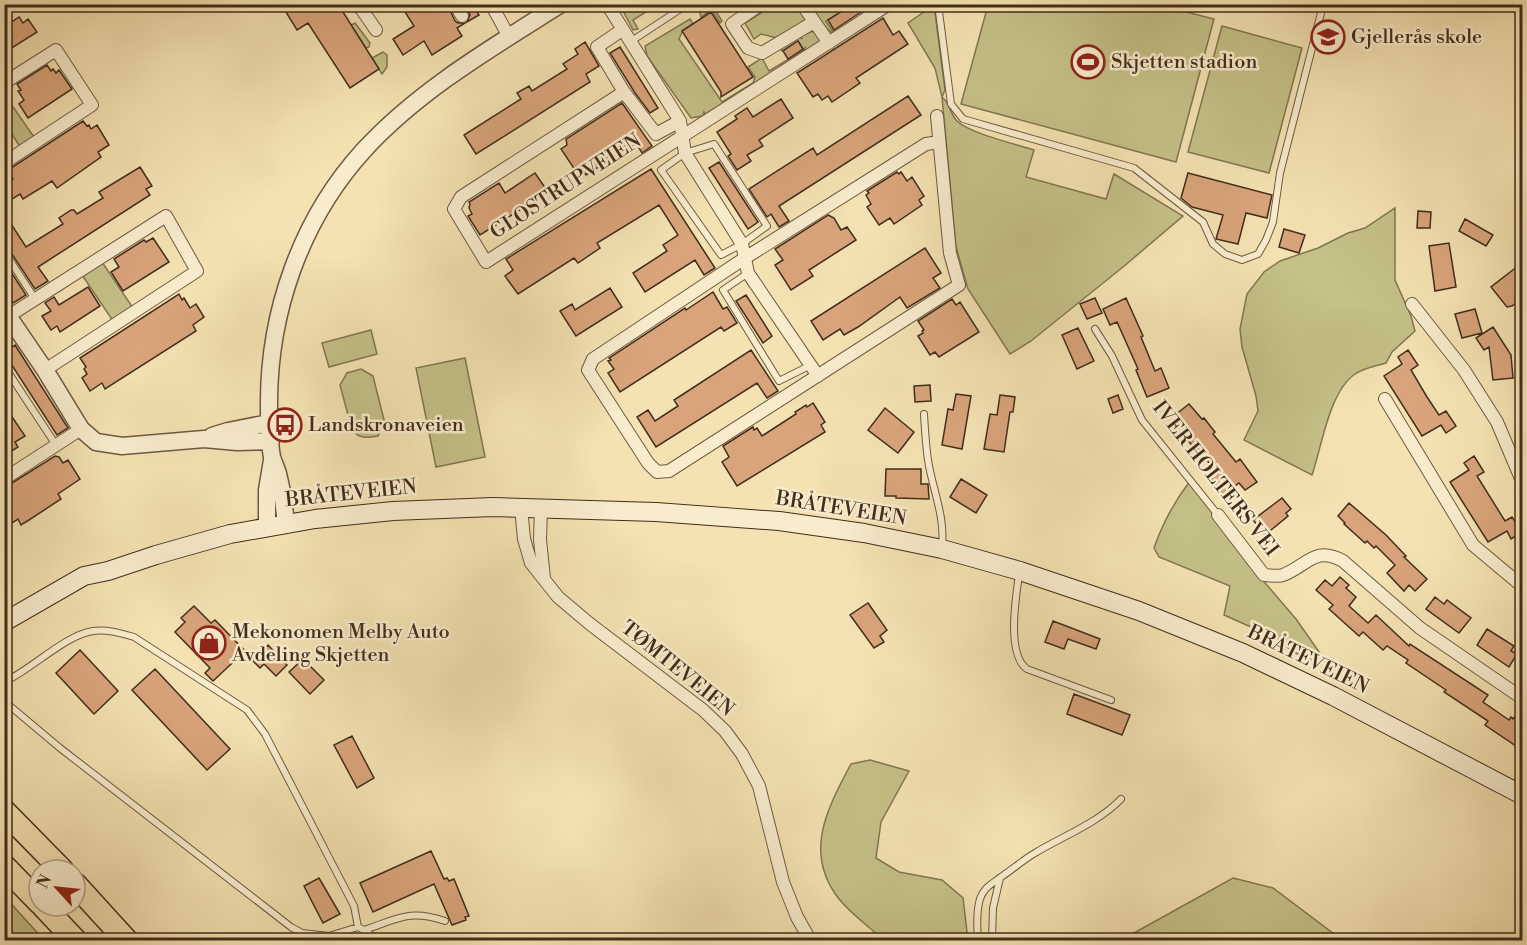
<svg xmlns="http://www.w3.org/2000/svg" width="1527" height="945" viewBox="0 0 1527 945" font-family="'Libre Bodoni',serif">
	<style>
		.green { fill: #c4c087; stroke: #827651; stroke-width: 1.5 }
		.building { fill: #d9a47b; stroke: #412d1b; stroke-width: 1.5 }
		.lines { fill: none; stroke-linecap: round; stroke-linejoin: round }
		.service-casing { stroke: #6e5a41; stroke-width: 8 }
		.minor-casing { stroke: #6e5a41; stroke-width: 14 }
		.tertiary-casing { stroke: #6e5a41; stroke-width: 19 }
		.secondary-casing { stroke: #412d1b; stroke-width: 20 }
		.motorway-casing { stroke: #412d1b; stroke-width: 25 }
		.service { stroke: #f8eccd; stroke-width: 6 }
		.minor { stroke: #f8eccd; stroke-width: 12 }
		.tertiary { stroke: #f8eccd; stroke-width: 16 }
		.secondary { stroke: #f8eccd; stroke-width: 18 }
		.motorway { stroke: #f4e2b2; stroke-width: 22 }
		.labels { text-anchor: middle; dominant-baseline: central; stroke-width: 5; stroke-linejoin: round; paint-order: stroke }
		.poi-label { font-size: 20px; fill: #412d1b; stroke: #f8eccd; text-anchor: start }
		.street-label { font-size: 20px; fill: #412d1b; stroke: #f8eccd }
	</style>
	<rect width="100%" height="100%" fill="#f4e2b2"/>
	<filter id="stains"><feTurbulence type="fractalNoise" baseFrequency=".00333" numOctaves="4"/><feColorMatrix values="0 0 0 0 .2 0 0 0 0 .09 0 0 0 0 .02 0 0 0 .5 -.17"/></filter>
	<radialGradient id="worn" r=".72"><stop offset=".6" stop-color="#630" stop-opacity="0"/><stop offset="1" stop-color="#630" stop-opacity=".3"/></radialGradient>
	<path class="green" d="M780 4 798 5 808 20 781 39 761 34 754 39 745 23 772 6Z
		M620 5H657L633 20 638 29 633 30Z
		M708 5H712L722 21 720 23 712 10 701 17 699 10Z
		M810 5H852L826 21 835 34C823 29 817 15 810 5Z
		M934 5 945 90 942 97C950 103 950 114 957 121 969 133 1015 144 1034 150L1026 177 1106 199 1114 174 1183 216 1123 267 1031 341 1010 354 968 289 956 247 942 97 935 68 908 23Z
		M988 5H1159L1214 19 1176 162 961 104Z
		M690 19 693 24 683 30 679 39 722 102 753 83 755 77 748 67 762 58 769 71 804 50 805 48 803 49 798 41 782 51 780 48 799 36 802 39 801 36 813 31 815 32 820 41 819 45 720 107 705 114 704 112 703 116 691 118 647 56 645 46Z
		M355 23 370 43 369 47 366 48 351 25Z
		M1222 26 1302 48 1269 173 1188 152Z
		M383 52 387 55V67L382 74 372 58Z
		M4 94 34 137 20 147 5 123Z
		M1395 208V280L1411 316 1415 331 1392 352 1386 363C1376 366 1364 368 1355 374 1329 392 1322 446 1312 475L1244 440 1258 411 1256 396 1242 347 1240 329 1247 294 1264 272 1280 261 1318 248 1348 233 1365 228Z
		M102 262 133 308 113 321 82 275Z
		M371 330 377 354 329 367 322 343Z
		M465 358 485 457 436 467 416 368Z
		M361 369 373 376 385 424 378 436C366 438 360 439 352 430L340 385 347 373Z
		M1190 481 1261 578 1296 619 1322 656 1314 662 1292 651 1278 639 1224 615 1230 586 1159 557 1154 548C1163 522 1174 502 1190 481Z
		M870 760 909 771 881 822 876 858 899 872 942 880 963 898 968 940H883C869 926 852 915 839 899 803 853 827 809 851 764Z
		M1233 878 1273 888 1342 940H1081L1125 938Z
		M5 897 44 940H5Z"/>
	<path class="building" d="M281 4H323L327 11 338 4 379 69 350 88 308 23 297 30Z
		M400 4H447L455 21 458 23H465L457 28 462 36 432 55 424 41 403 55 393 39 414 26Z
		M465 4H472L479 15 467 22 470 15Z
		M853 4H873L834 30 828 20Z
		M711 12 753 77 721 97V92L682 31Z
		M19 17 23 23 28 19 37 32 4 53V27Z
		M883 18 893 35 899 31 908 44 856 78 860 83 832 102 828 96 822 100 818 94 813 97 797 73Z
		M798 41 803 49 788 59 783 51Z
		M585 42 599 66 586 74 590 82 476 154 464 135 521 99 517 93 529 86 532 91 567 69 563 64 578 54 575 49Z
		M620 47 658 108 650 113 635 93 610 53Z
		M47 65 51 71 53 69 56 73 59 70 72 89 28 118 19 104 24 100 18 91 21 90 17 84Z
		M908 96 921 115 779 206 789 221 779 227 771 214 767 217 749 189 813 148 817 155Z
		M781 99 793 118 759 140 763 146 747 155 751 161 737 170 728 156 731 154 717 132 737 119 735 116 747 108 753 117Z
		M622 103 652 146 642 153 636 143 586 175 582 169 577 173 561 149 567 145 566 139Z
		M83 121 87 126 89 125 91 129 97 125 109 145 98 152 101 157 57 188 52 181 23 199 20 194 4 204V185L13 179 8 170Z
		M719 162 758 222 748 229 709 168Z
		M140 167 152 186 146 189 150 195 38 267 48 281 35 289 8 248 4 246V213L26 247 63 224 59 218 71 210H74L77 214 103 198 99 192Z
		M651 169 715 268 704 275 695 260 645 292 633 273 667 251 663 245 678 235 659 205 597 243 600 248 578 263 574 258 518 294 505 276 513 270 506 259Z
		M897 172 899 174 901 172 907 181 912 177 924 196 919 200 922 205 894 224 890 218 879 225 867 207 871 204 866 195 869 193 867 191Z
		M535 173 548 192 480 235 468 216 472 214 469 208 470 204 469 202 499 183 505 193Z
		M1188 173 1272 195 1267 218 1246 213 1238 244 1216 239 1223 215 1192 207 1181 198Z
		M1418 211 1431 212 1430 228H1417Z
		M828 215 834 218 841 230 847 227 856 240 809 270 813 276 791 290 775 265 783 260 775 249Z
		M1465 219 1493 235 1486 246 1459 231Z
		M1284 229 1305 235 1299 253 1279 247Z
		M153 238 169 262 123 291 111 272 119 267 114 259 144 240 146 242Z
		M1449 243 1456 287 1435 291 1429 246Z
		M925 248 941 273 933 278 940 288 907 308 900 297 858 327 844 335 840 329 823 340 811 321Z
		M4 261 26 295 13 303 4 289Z
		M1518 266 1522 272V298L1512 306 1507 307 1491 287Z
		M88 287 100 306 60 332 57 326 51 330 42 316 51 311 45 303 54 297 59 305Z
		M610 288 622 307 576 336 560 311 572 304 575 310Z
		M713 292 723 309 727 307 737 323 724 331 721 327 620 392 608 373 614 369 608 361 611 360 609 358 685 308 686 310Z
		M179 294 182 300 184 298 190 308 196 304 204 317 193 325 196 331 105 389 102 383 90 391 82 378 87 374 84 369 86 367 80 358Z
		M746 295 772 336 763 343 736 301Z
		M1095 298 1102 313 1087 319 1080 304Z
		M1126 298 1143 336 1141 337 1155 371 1161 368 1169 388 1147 397 1136 370 1138 369 1117 322 1110 325 1103 309Z
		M952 299 956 305 960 302 979 332 939 357 935 352 930 355 918 336 923 333 922 331 924 330 918 321Z
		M1475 309 1482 333 1462 338 1455 314Z
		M1493 327 1511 355 1513 378 1493 380 1489 347 1484 350 1476 338Z
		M1078 328 1094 361 1077 369 1062 335Z
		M15 345 68 428 57 435 4 353Z
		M751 350 778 391 767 398 757 383 656 447 637 417 648 410 655 421 678 406 674 400Z
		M1408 350 1418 365 1411 370 1427 397 1439 415 1446 411 1456 426 1446 433 1441 425 1422 436 1384 376 1402 364 1398 357Z
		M930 385 931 401 915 402 914 386Z
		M956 394 971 396 962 449 942 445 948 409 953 410Z
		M1000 395 1015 397 1013 412H1010L1004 452 984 449 990 414 997 415Z
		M1118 395 1123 409 1113 413 1108 399Z
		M813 403 825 422 821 425 825 432 737 486 722 462 729 457 723 446 753 427 754 430 757 428 762 436 796 414 795 412 806 405 807 407Z
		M1189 404 1202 419 1204 418 1215 432 1213 434 1236 462 1240 459 1257 482 1245 490 1239 483 1223 495 1204 468 1210 464 1196 446 1194 448 1184 435 1186 433 1181 427 1184 425 1175 415Z
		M4 405 25 436 15 442 18 447 4 456Z
		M885 408 914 432 898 453 868 430Z
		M55 456 59 457 63 463 68 460 80 479 58 494 61 499 29 520 21 525 18 519 4 528V488Z
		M1474 456 1484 472 1477 476 1505 521 1512 517 1522 532 1511 539 1507 531 1488 542 1450 482 1469 470 1464 463Z
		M886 469H921V484H928L929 499 896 498V496H885Z
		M961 479 987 495 976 513 950 497Z
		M1282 498 1291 509 1286 513 1288 516 1265 535 1253 520Z
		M1349 503 1386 535 1406 556 1404 557 1427 579 1415 591 1409 585 1404 591 1387 573 1395 565 1376 546 1374 548 1367 541 1365 543 1344 524 1345 523 1338 516Z
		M1340 577 1349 585 1346 588 1356 597 1349 606 1368 623 1376 615 1409 646 1410 644 1488 695 1483 702 1509 720 1511 717 1513 719 1515 716 1522 721V750L1485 725 1488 721 1444 692 1446 690 1406 663 1408 660 1387 646 1383 650 1363 632 1359 636 1329 609 1333 605 1316 590 1325 580 1332 586Z
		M1435 597 1444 604 1447 600 1471 618 1459 633 1426 609Z
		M868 603 887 630 880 636 884 642 874 648 850 615Z
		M194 606 211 623 215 620 245 651 213 681 205 673 210 668 175 632 185 622 181 618Z
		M1053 621 1100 639 1096 649 1068 639 1064 649 1045 642Z
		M1487 629 1514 646 1511 651 1517 654 1509 667 1477 645Z
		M268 645 287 665 276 676 264 664 260 668 252 660Z
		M80 650 118 691 94 714 56 673Z
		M303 659 324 680 310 694 289 672Z
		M155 669 230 749 207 770 132 690Z
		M1074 694 1130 715 1122 735 1067 714Z
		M352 736 374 778 357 788 334 745Z
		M431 851 444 879 447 878 449 881 454 879 469 916 465 917 466 920 452 925 434 884 373 912 360 883Z
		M319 878 340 914 323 923 304 886Z"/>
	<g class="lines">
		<defs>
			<path id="service" d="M938 4 951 104 963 119 1134 168 1203 222 1213 244 1225 254 1242 260 1258 254 1266 240 1273 222 1280 173 1322 9
				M630 42 688 4
				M714 144 767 226 742 244 721 255 661 170 685 153Z
				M4 251 35 299
				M748 273 723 290 779 381 811 365
				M1095 329 1112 356 1142 420 1218 515
				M4 339 18 331
				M4 366 56 445
				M924 414C925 432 926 450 929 466 934 492 945 519 942 545
				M1019 574C1016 597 1006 654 1027 669L1111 700
				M4 682C31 670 65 635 93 631 107 629 120 633 134 637L247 710 265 734 354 906 358 927
				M4 701 60 748 291 927 302 933 329 936 358 927 364 930 378 940
				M364 930C398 919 409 909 445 921
				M978 940C977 928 976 912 980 899 984 887 992 884 1001 877 1013 869 1023 860 1035 853 1063 836 1098 823 1121 799
				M992 940 993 908 1000 878"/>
			<path id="minor" d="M358 4 376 30
				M455 4 462 16
				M491 4 509 37
				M607 4 680 121 685 153 742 244 748 273 818 376
				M761 4 732 24 748 48 762 53 814 22
				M802 4 829 43
				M622 30 597 47 624 92 461 197 454 209 486 262 889 4
				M4 83 56 50 92 105 4 163
				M624 92 656 134 680 121
				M937 116 950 253 959 285 669 471 657 472 648 463 588 370 593 359 745 258 926 144 939 142
				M1412 304 1464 370 1497 422 1522 481
				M4 319 166 216 197 271 45 370
				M1385 399 1473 545 1522 586
				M4 479 81 429
				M521 507 524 539 531 563 558 597 590 624 703 710 725 731 742 754 759 786 783 882 797 917 810 940
				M541 508 540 540 544 578
				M1218 515 1264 575C1270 575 1278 577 1283 575 1307 566 1315 545 1343 561L1420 628 1522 698"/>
			<path id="tertiary" d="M4 310 45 370 81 429 96 442 122 446 204 439 237 442 271 441
				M212 436 228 431 269 423
				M286 523C284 508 283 493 279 478 278 471 274 464 272 457 269 441 269 423 269 407 268 313 301 219 364 150 419 90 493 47 561 4
				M267 526V490L272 460"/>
			<path id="secondary" d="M4 622 84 576 108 571 156 555 230 534 315 519 393 511 493 507 656 512 779 521 864 533 942 549 1020 571 1139 611 1243 653 1333 696 1522 795"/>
			<path id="motorway" d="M4 811 62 870
				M4 866 39 902
				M75 884 126 940
				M43 906 75 940"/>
		</defs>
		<use href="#service" class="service-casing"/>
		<use href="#minor" class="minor-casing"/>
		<use href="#tertiary" class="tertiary-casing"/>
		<use href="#secondary" class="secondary-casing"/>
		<use href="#motorway" class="motorway-casing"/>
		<use href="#service" class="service"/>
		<use href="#minor" class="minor"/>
		<use href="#tertiary" class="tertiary"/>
		<use href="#secondary" class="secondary"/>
		<use href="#motorway" class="motorway"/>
	</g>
	<defs>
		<symbol id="school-ring" viewBox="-11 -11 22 22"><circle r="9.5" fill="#f8eccd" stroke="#8f2418" stroke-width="1.5"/><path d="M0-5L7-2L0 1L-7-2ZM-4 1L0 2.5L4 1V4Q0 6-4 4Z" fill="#8f2418"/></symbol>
		<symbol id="stadium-ring" viewBox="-11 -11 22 22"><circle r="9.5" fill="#f8eccd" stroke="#8f2418" stroke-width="1.5"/><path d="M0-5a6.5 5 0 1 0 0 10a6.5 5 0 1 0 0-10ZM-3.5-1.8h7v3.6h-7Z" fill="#8f2418"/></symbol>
		<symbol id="bus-ring" viewBox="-11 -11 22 22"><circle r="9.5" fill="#f8eccd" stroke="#8f2418" stroke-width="1.5"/><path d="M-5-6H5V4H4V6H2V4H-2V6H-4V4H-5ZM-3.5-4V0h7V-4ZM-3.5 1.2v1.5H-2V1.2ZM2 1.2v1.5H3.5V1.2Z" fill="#8f2418"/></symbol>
		<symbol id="shop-ring" viewBox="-11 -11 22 22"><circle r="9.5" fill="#f8eccd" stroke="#8f2418" stroke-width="1.5"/><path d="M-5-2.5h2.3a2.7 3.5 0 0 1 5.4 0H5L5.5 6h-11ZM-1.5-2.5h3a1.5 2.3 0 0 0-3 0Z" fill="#8f2418"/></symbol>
	</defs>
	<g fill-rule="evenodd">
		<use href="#school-ring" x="1309" y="18" width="38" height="38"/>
		<use href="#stadium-ring" x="1069" y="43" width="38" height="38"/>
		<use href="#bus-ring" x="266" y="406" width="38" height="38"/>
		<use href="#shop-ring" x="190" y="624" width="38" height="38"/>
	</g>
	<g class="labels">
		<g class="poi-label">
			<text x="1351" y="37">Gjellerås skole</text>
			<text x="1111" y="62">Skjetten stadion</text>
			<text x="308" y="425">Landskronaveien</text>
			<text x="232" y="632">Mekonomen Melby Auto<tspan x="232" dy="23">Avdeling Skjetten</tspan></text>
		</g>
		<g class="street-label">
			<text transform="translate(566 187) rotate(-33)">GLOSTRUPVEIEN</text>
			<text transform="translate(1215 479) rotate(52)">IVER HOLTERS VEI</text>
			<text transform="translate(351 494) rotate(-6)">BRÅTEVEIEN</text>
			<text transform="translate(841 509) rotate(9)">BRÅTEVEIEN</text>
			<text transform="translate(1308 660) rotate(26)">BRÅTEVEIEN</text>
			<text transform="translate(677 669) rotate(39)">TØMTEVEIEN</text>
		</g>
	</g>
	<rect width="1527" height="945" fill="none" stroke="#f4e2b2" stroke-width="24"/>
	<rect x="6" y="6" width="1515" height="933" fill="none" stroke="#412d1b" stroke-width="3"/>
	<rect x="12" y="12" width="1503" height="921" fill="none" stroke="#412d1b" stroke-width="1.5"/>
	<g transform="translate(57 888) rotate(297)"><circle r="28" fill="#f8eccd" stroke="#afa086" stroke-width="1.5"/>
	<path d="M0-4.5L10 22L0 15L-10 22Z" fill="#8f2418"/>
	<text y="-9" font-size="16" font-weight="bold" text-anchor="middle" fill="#412d1b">N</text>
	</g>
	<rect width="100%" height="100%" filter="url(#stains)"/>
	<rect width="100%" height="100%" fill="url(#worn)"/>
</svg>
